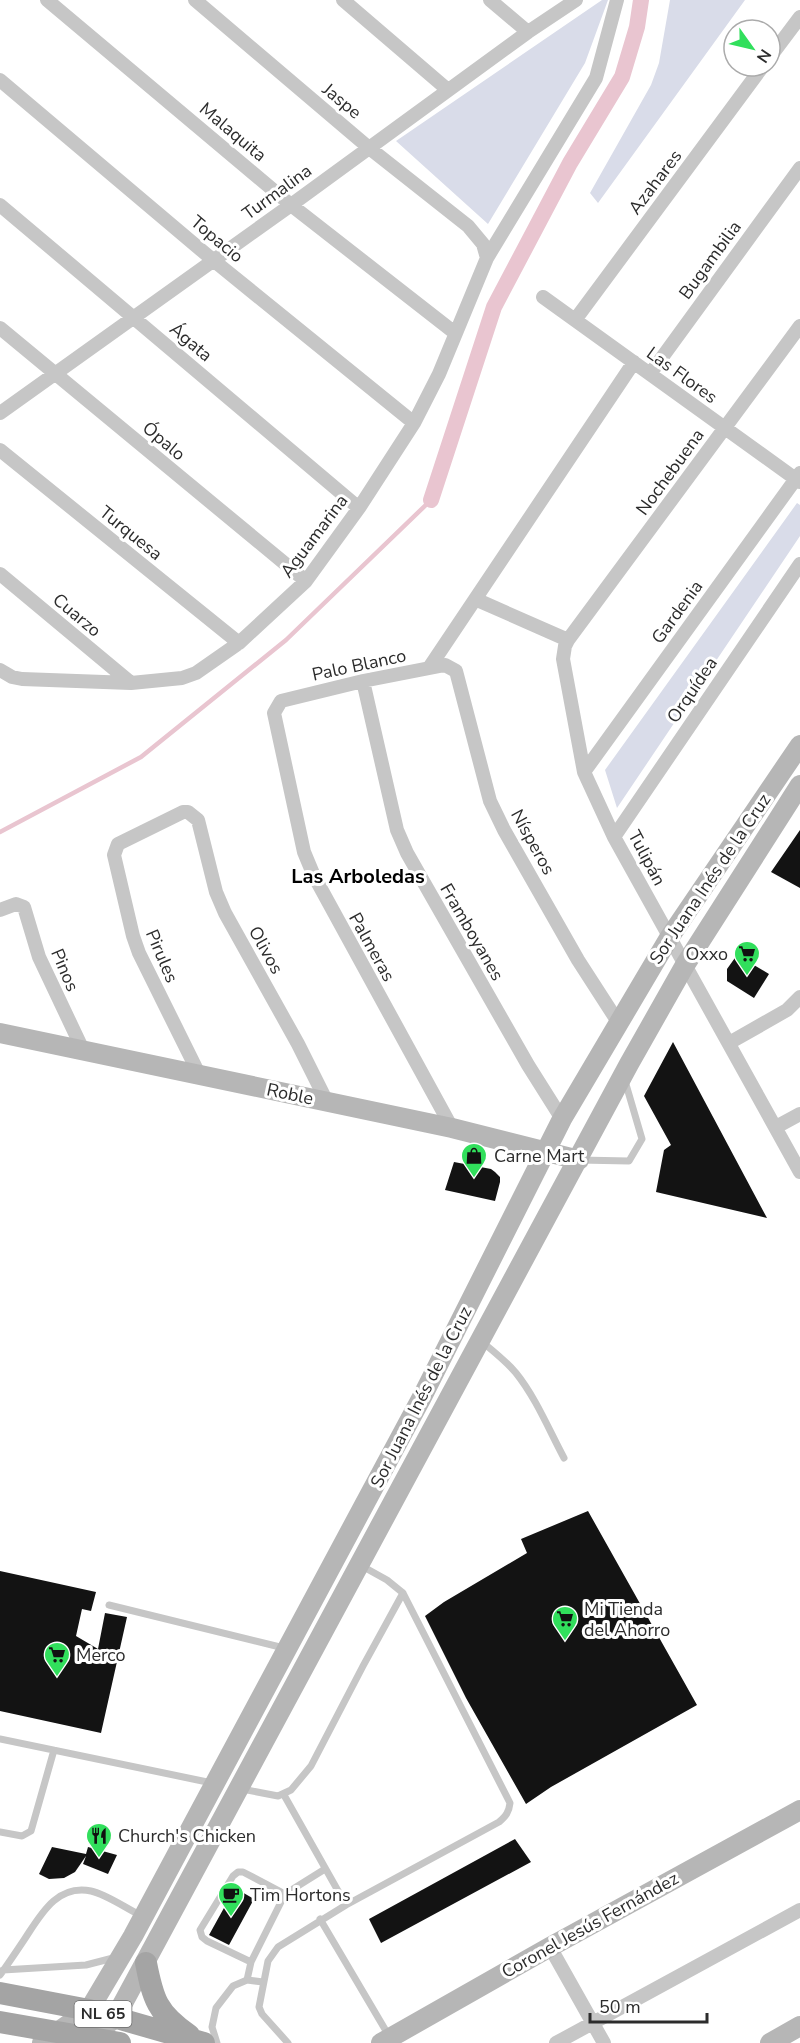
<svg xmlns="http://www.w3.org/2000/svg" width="800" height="2043" viewBox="0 0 800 2043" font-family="'Nunito Sans',sans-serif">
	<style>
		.green { fill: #d9dce9 }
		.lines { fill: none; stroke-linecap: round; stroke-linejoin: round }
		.stream { stroke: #e9c5d0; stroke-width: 4.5 }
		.canal { stroke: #e9c5d0; stroke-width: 16 }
		.building { fill: #131313 }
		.lane { stroke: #c6c6c6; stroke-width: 7 }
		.street { stroke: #c6c6c6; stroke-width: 14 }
		.secondary { stroke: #b6b6b6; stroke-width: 20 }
		.primary { stroke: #a4a4a4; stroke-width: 22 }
		.labels { text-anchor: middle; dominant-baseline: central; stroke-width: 6; stroke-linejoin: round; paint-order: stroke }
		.shield { fill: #fff; stroke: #6b6b6b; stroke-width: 1.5 }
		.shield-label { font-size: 16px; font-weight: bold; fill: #2c2c2c }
		.street-label { font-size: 18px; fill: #2c2c2c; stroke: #fff }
		.poi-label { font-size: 18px; fill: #2c2c2c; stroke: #fff; text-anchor: start }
		.neighbourhood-label { font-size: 20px; font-weight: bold; fill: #000; stroke: #fff }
	</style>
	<rect width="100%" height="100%" fill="#fff"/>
	<path class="green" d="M602 0H608L585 63 488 224 396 141Z
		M670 0H745L598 203 590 193 651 85 659 63Z
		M797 503 800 505V536L617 808 605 770Z"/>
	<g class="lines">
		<path class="stream" d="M0 832 141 757 286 640 431 500"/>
		<path class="canal" d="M431 500 494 307 570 163 622 77 637 27 641 0"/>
	</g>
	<path class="building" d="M800 830V888L771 872Z
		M737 955 769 974 754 998 727 981V969Z
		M673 1042 767 1218 656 1192 664 1150 671 1145 644 1096Z
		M454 1162 491 1169 495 1172 500 1177V1182L495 1201 445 1190Z
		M588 1511 697 1705 551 1787 526 1804 466 1698 425 1616 444 1602 527 1553 521 1539Z
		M0 1571 96 1592 91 1611 82 1609 76 1636 98 1649 105 1613 127 1617 101 1733 0 1711Z
		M515 1839 531 1862 381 1943 369 1919Z
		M52 1847 86 1854 88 1847 117 1855 108 1874 83 1864 86 1856 75 1872 64 1878 49 1879 39 1874Z
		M235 1888 254 1899 229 1945 209 1935Z"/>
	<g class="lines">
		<path class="lane" d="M579 1160 629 1161 642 1139 625 1081
			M481 1341C493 1351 505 1360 516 1373 536 1398 549 1430 564 1458
			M109 1605 284 1648
			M0 1739 212 1783
			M242 1789 278 1796 291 1790 311 1766 363 1666 403 1593 387 1580 360 1565
			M284 1795 346 1905
			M0 1832 22 1836 31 1831 54 1750
			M320 1919 389 2036
			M251 1962 207 1941 202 1937 200 1930 233 1876 238 1872H243L285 1894
			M3 1970 86 1965 117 1957
			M0 1975C8 1964 16 1952 24 1940 40 1916 56 1884 91 1891 106 1894 127 1909 142 1916
			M247 1980 251 1962 285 1894 325 1869
			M217 2043 212 2027 216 2008 233 1986 247 1980 263 1982
			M288 2043 262 2014 259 2007 268 1961 278 1947 346 1905 499 1822C506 1816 509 1812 510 1803L403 1593"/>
		<path class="street" d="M47 0 291 205 455 333
			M343 0 448 90
			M490 0 528 32
			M770 57 800 17
			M0 80 213 260 414 423
			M0 205 359 508
			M487 258 596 78 617 0
			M543 297 800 482
			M575 320 763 66
			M800 326 568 640 565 646 563 659 584 772 614 837 800 1172
			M0 328 306 581
			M650 374 800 168
			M0 413 291 205 528 32 576 0
			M0 450 239 643
			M0 574 131 683
			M475 599 568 640
			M429 668 634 362
			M0 670 12 677 22 679 131 683 182 678 196 673 239 643 306 581 359 508 414 423 439 374 487 258 483 244 468 226 368 147 195 0
			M363 681 397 830 407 853 528 1065 562 1119
			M584 772 800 473
			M614 837 800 564
			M0 910 16 904 24 907 39 957 83 1050
			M729 1043 787 1010 800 997
			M200 1076 139 953 133 936 114 855 118 844 183 812H188L198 820 216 892 225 913 298 1044 327 1102
			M776 1127 800 1114
			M452 1128 314 876 304 852 274 713 281 701 363 681 445 665 456 671 490 801 504 830 578 960 618 1022
			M550 1947 604 2043
			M556 2043 800 1910"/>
		<path class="secondary" d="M0 1033 452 1128 579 1160
			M42 2043 89 2010 133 1936 422 1397 562 1119 669 938 800 745
			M83 2043 115 2018 629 1064 685 965 800 785
			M381 2043 550 1947 800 1810
			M770 2043 800 2026"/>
		<path class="primary" d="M146 1963C153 1999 157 2013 189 2035
			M0 1993 89 2010 204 2043
			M0 2022 120 2043"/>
	</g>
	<defs>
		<symbol id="supermarket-pin" viewBox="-11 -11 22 30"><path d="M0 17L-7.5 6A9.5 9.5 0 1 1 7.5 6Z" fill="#31df5c" stroke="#fff"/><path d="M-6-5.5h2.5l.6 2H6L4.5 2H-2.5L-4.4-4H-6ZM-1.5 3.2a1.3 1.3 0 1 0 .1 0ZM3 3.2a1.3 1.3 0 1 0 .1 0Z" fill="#111"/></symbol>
		<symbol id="shop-pin" viewBox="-11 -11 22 30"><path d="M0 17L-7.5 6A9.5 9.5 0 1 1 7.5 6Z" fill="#31df5c" stroke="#fff"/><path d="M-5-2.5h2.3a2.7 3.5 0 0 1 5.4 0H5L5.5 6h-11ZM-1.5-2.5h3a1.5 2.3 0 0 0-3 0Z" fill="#111"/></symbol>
		<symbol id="restaurant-pin" viewBox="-11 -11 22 30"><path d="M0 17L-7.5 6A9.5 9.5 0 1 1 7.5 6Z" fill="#31df5c" stroke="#fff"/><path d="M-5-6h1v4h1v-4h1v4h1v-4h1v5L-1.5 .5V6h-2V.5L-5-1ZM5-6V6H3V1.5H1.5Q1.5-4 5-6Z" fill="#111"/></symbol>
		<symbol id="cafe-pin" viewBox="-11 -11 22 30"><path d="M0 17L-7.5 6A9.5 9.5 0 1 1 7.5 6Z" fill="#31df5c" stroke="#fff"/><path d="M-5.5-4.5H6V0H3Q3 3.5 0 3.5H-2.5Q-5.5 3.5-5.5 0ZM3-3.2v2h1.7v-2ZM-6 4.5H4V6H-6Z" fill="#111"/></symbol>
	</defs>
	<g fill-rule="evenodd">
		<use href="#supermarket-pin" x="732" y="939" width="30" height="40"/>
		<use href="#shop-pin" x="459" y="1141" width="30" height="40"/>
		<use href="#supermarket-pin" x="550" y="1604" width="30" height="40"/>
		<use href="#supermarket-pin" x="42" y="1640" width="30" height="40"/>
		<use href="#restaurant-pin" x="84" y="1821" width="30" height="40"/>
		<use href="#cafe-pin" x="216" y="1880" width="30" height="40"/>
	</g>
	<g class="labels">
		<rect class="shield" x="74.5" y="2001" width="57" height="26" rx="4.5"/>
		<g class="shield-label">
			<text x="103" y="2014">NL 65</text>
		</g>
		<g class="street-label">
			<text transform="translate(342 101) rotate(40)">Jaspe</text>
			<text transform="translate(233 132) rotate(40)">Malaquita</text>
			<text transform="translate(655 182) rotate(-53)">Azahares</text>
			<text transform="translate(277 192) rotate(-36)">Turmalina</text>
			<text transform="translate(217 239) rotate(40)">Topacio</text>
			<text transform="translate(710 260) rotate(-54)">Bugambilia</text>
			<text transform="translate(191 342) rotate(40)">Ágata</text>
			<text transform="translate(682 375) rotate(36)">Las Flores</text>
			<text transform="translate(164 441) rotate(40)">Ópalo</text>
			<text transform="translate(670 472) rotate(-54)">Nochebuena</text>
			<text transform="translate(131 533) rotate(39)">Turquesa</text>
			<text transform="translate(314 536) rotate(-53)">Aguamarina</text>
			<text transform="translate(677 612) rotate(-54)">Gardenia</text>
			<text transform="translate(77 615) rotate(40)">Cuarzo</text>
			<text transform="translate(359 665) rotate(-12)">Palo Blanco</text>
			<text transform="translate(692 690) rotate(-56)">Orquídea</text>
			<text transform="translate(533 842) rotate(61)">Nísperos</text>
			<text transform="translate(647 858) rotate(62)">Tulipán</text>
			<text transform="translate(710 879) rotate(-56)">Sor Juana Inés de la Cruz</text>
			<text transform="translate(472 932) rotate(60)">Framboyanes</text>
			<text transform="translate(372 947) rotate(61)">Palmeras</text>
			<text transform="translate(266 950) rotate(61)">Olivos</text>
			<text transform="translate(162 956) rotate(67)">Pirules</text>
			<text transform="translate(65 970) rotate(67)">Pinos</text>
			<text transform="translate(290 1094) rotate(12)">Roble</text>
			<text transform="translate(421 1397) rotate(-63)">Sor Juana Inés de la Cruz</text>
			<text transform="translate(590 1925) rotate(-29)">Coronel Jesús Fernández</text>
		</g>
		<g class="poi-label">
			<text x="728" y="954" text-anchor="end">Oxxo</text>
			<text x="494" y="1156">Carne Mart</text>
			<text x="584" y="1609">Mi Tienda<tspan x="584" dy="21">del Ahorro</tspan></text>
			<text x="76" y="1655">Merco</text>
			<text x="118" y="1836">Church's Chicken</text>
			<text x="250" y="1895">Tim Hortons</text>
		</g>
		<g class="neighbourhood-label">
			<text x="358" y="876">Las Arboledas</text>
		</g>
	</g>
	<g transform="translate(752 48) rotate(124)"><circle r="28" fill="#ffffff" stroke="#ababab" stroke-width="1.5"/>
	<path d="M0-4.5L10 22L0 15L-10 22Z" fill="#31df5c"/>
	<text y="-9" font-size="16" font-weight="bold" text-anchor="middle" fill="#2c2c2c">N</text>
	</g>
	<path d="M590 2013v9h117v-9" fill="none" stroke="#2c2c2c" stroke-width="3"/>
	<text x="599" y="2013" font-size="18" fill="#2c2c2c" stroke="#ffffff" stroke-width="4.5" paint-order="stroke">50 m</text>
</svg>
